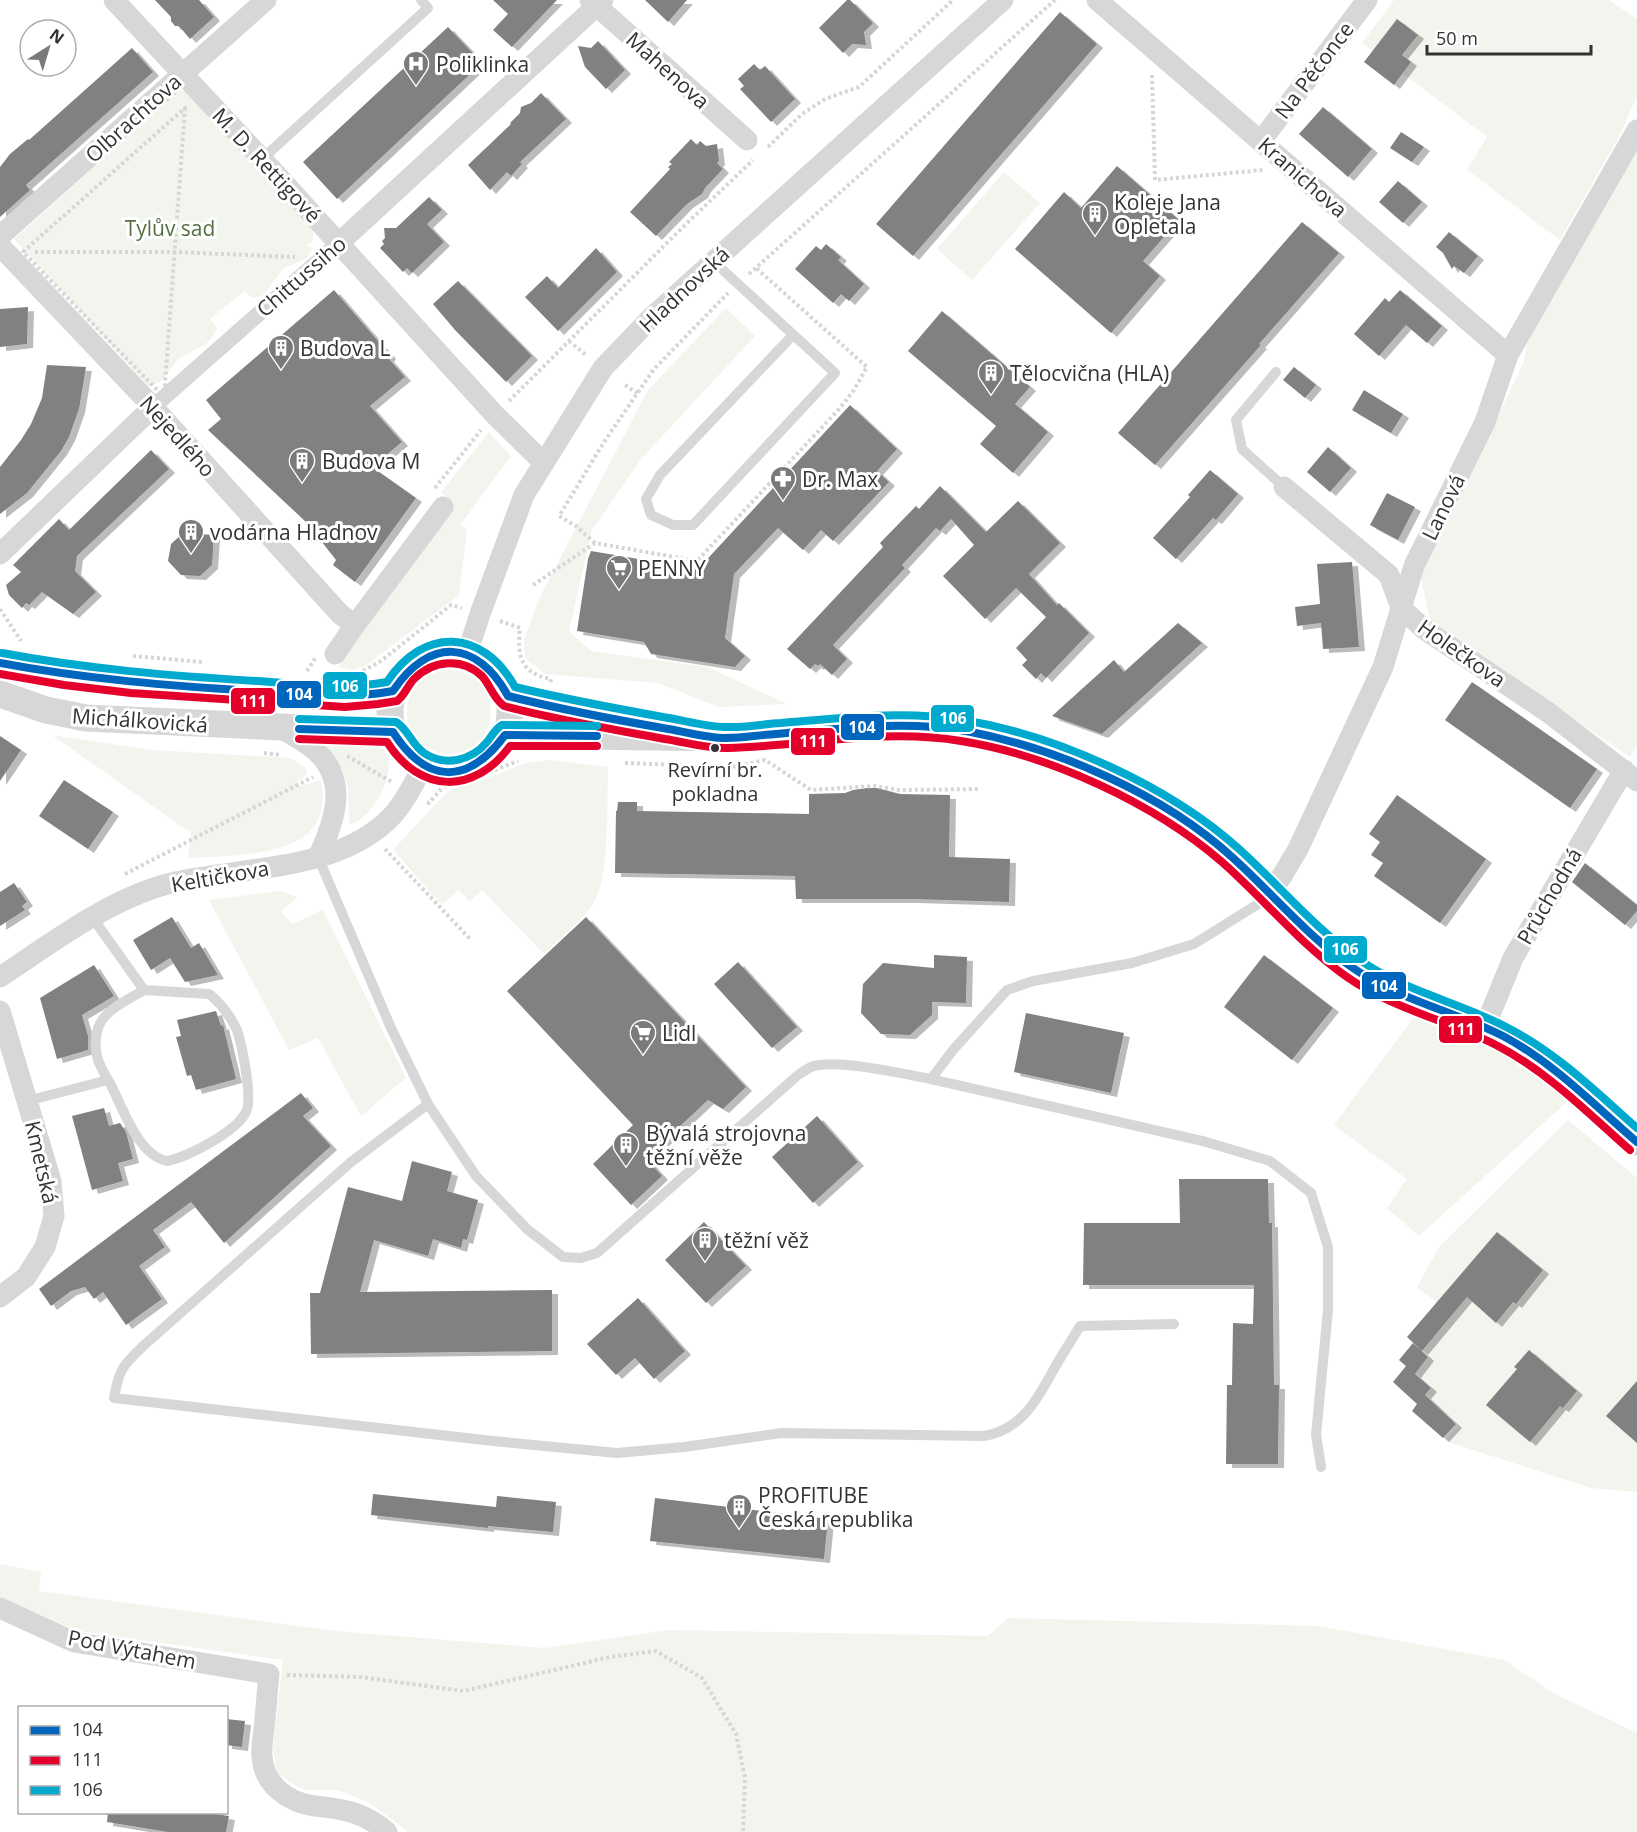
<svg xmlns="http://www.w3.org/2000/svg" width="1637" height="1832" viewBox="0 0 1637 1832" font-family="'Open Sans',sans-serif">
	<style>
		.green { fill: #f1f5ed }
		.building { fill: #818181; filter: url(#shadow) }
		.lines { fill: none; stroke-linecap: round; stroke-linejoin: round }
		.path { stroke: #d6d6d6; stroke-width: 4; stroke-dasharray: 3 3; stroke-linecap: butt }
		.service { stroke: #d7d7d7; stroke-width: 10 }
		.pedestrian { stroke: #d7d7d7; stroke-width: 16 }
		.minor { stroke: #d7d7d7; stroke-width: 21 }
		.tertiary { stroke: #d7d7d7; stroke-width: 27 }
		.bus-1-casing { stroke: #fff; stroke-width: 12 }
		.bus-2-casing { stroke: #fff; stroke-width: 12 }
		.bus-3-casing { stroke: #fff; stroke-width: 12 }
		.bus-1 { stroke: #0065bd; stroke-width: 8 }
		.bus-2 { stroke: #e4002b; stroke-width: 8 }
		.bus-3 { stroke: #00a9ce; stroke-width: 8 }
		.bus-dot { fill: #333; stroke: #fff; stroke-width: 2 }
		.labels { text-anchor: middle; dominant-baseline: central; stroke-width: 6; stroke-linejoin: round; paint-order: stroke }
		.bus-label { font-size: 20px; fill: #333; stroke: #fff }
		.poi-label { font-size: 21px; fill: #333; stroke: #fff; text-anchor: start }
		.street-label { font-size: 21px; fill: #333; stroke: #fff }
		.park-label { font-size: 21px; fill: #56703f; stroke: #fff }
		.line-badge { stroke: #fff; stroke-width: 2 }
		.badge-label { font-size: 16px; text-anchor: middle; font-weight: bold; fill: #fff }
	</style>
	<defs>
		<filter id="shadow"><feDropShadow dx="6" dy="4" stdDeviation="0" flood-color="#0004"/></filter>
	</defs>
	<rect width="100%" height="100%" fill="#fff"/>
	<path class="green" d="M1394 0H1609L1637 19V96L1621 133 1560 240 1467 170 1487 137 1362 43Z
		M179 91H186L313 230V240L306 246 313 248 307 258 283 269 262 296 252 298 245 291 210 319 217 328C207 350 199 345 182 357 167 367 170 382 148 386L14 239Z
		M1637 150V745L1630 757 1430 620 1421 577 1523 364 1531 329Z
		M1004 172 1040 203 972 280 937 249Z
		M726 308 755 336 641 459 592 530 569 631 591 651 707 667 787 704 719 707 658 683 545 674 525 658 524 639 540 597 648 390Z
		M489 432 511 456 461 524 467 530 459 595 364 667 351 670 338 667 454 503 441 492Z
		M407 712a42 42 0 1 1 84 0a42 42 0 1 1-84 0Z
		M52 735 152 750 291 758 306 768 307 774 303 778 297 781 300 786 321 780C337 861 241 854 188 858L191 833Z
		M322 739C336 740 372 739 382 748 403 766 372 819 351 824L349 822 348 787 343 771Z
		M550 760 608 767C607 799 610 876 595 900 583 921 561 937 544 954L482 890 470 901 458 890 442 905 393 850 443 796 451 790 486 779 525 763Z
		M280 891 298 897 281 911 292 924 323 910 406 1078 361 1116 318 1038 289 1050 209 900Z
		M1414 1017 1480 1043 1508 1057 1568 1101 1419 1236 1387 1208 1407 1179 1334 1125Z
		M1568 1120 1637 1178V1492L1591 1488 1445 1441 1459 1424 1426 1395 1433 1387 1416 1373 1430 1356 1423 1350 1453 1315 1417 1287 1439 1247Z
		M0 1564 41 1572 39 1591 335 1631 545 1648 668 1630 988 1636 1008 1618 1318 1626 1504 1660 1555 1694 1637 1733V1832H408L370 1803 338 1790H305L294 1785 277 1772 273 1749 283 1660 78 1631 0 1597Z"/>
	<path class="building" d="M155 0H199L214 17 190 39 179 26H175L171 21V17Z
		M493 0H557L512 47 493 30 508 14Z
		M645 0H687L668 22Z
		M847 0H850L873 23 864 32 866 45 852 44 843 53 819 28Z
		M1060 12 1097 44 913 256 876 224Z
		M1397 19 1418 35 1402 55 1411 62 1394 85 1364 62Z
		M448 27 482 63 337 199 303 162Z
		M598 41 625 70 606 89 585 67 578 46 591 48Z
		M132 48 153 72 26 185 30 190 0 217V167L10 154 28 139 29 140Z
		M754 64 760 70 765 66 795 99 771 122 740 89 744 86 738 79Z
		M541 93 566 119 520 162 522 164 511 176 507 172 490 190 468 165 511 124 510 123 520 113 521 107 531 103Z
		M1323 107 1372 149 1348 177 1299 134Z
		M1401 132 1424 147 1412 162 1390 148Z
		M691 139 697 145 700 141 706 146 717 144 719 161 717 163 723 169 705 188 702 194 687 204 656 236 630 212 670 169 668 167 672 164 669 162Z
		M1117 166 1179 220 1143 261 1160 276 1111 333 1015 249 1064 192 1081 208Z
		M1398 181 1422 202 1403 223 1379 202Z
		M429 197 442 210 427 224 444 242 412 273 407 268 403 272 380 248 384 244 382 241 385 238 384 228H396Z
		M1302 222 1339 253 1259 344 1261 345 1155 465 1118 433Z
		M1449 232 1478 256 1464 273 1454 266 1452 269 1443 253 1436 247Z
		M826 244 841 257 838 260 864 284 849 301 841 294 833 303 795 269 816 246 821 250Z
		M596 248 617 272 558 331 525 297 547 276 558 288Z
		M458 281 532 356 506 382 455 330 433 304Z
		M334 290 390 355 388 358 405 377 370 406 402 442 372 467 416 498 355 582 333 565 336 560 307 523 208 430 221 419 206 400Z
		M1400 290 1442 326 1427 343 1406 325 1379 356 1354 334 1385 298 1389 302Z
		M28 307 27 344 0 347V309Z
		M942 311 1030 387 1015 404 1048 432 1013 473 980 444 996 426 908 351Z
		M47 365 86 367 79 409 69 437 61 451 27 493 0 514V467L21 440 31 424 42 398Z
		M1294 367 1316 385 1305 398 1283 380Z
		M1364 390 1403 414 1391 433 1352 410Z
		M850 405 897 449 877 471 889 482 833 541 821 530 803 550 778 528 734 574 725 638 745 656 735 667 651 654 644 642 577 631 588 559 591 551 698 569Z
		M1328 447 1351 468 1330 492 1307 472Z
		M151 450 169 469 77 556 75 571 96 592 73 614 42 592 29 605 26 603 22 608 9 595 6 585 21 572 13 565 59 519 69 530Z
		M1210 470 1238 494 1216 520 1213 518 1176 559 1153 538 1190 497 1188 495Z
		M940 486 986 532 1018 501 1060 543 1029 574 1057 605 1059 603 1089 633 1046 678 1041 673 1036 679 1022 665 1027 660 1016 648 1046 617 1016 588 985 619 943 576 974 545 951 519 940 531 936 528 902 565 905 568 833 645 847 659 832 675 820 664 818 666 815 664 810 669 787 649 883 547 880 543 916 506 919 509Z
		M1387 493 1415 507 1398 540 1370 525Z
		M183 533 214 535 212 565 200 576 181 575 168 561 171 544Z
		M1352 562 1359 647 1323 649 1321 623 1297 626 1295 607 1320 604 1317 564Z
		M1178 623 1202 643 1102 734 1052 716 1114 660 1124 672Z
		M1472 682 1597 769 1570 808 1445 720Z
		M0 736 21 750 0 781Z
		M64 780 113 812 88 849 39 816Z
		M867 788H877L900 794 950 795 949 857 1010 859 1009 902 912 899H796L795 876 615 873 616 811H617L618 802H637V811L809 814V794L845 793 853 790Z
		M1397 795 1486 859 1440 923 1374 876 1383 863 1371 855 1380 842 1369 834Z
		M1585 863 1637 905V911L1625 925 1572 882Z
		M14 883 27 902 22 906 25 910 0 926V892Z
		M172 917 191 948 199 943 218 975 185 982 170 958 151 970 133 940Z
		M586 917 746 1087 723 1109 708 1100 646 1158 662 1176 631 1205 593 1164 633 1125 507 991Z
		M934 955 967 957 966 1003 932 1002V1015L910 1035 881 1034 861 1013 863 984 883 963 934 968Z
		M1264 955 1333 1008 1292 1060 1224 1007Z
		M738 962 797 1027 772 1048 714 984Z
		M94 965 114 996 82 1015 88 1036V1050L57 1059 40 998Z
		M216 1011 221 1026 223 1025 236 1079 196 1090 191 1075 187 1076 176 1037 181 1036 177 1020Z
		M1026 1013 1124 1033 1111 1093 1014 1072Z
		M301 1093 313 1108 303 1116 331 1146 224 1243 191 1202 153 1230 165 1247 139 1266 162 1299 126 1325 103 1292 94 1299 85 1287 71 1291 51 1306 39 1289Z
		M104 1108 109 1126 120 1123 126 1132 133 1159 118 1163 123 1181 92 1190 72 1116Z
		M817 1116 858 1162 813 1203 772 1157Z
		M412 1161 452 1172 447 1191 478 1200 467 1240 463 1239 461 1248 433 1239 428 1256 374 1240 360 1292 552 1290V1351L311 1354 310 1293H320L348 1187 402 1201Z
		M1179 1179H1268L1269 1223H1272L1274 1385H1279L1278 1464H1226L1227 1385H1232L1233 1323 1253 1324 1254 1285H1083L1084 1223H1180Z
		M704 1222 746 1266 706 1303 665 1260Z
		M1497 1232 1543 1270 1516 1304 1513 1302 1496 1323 1467 1297 1422 1351 1407 1337Z
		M638 1298 685 1351 654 1379 635 1358 616 1375 587 1344Z
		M1413 1343 1428 1357 1415 1374 1399 1360Z
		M1529 1350 1577 1391 1563 1408 1560 1406 1530 1442 1486 1405 1517 1369 1514 1367Z
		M1406 1366 1431 1388 1419 1402 1425 1395 1456 1424 1443 1438 1412 1411 1417 1404 1393 1382Z
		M1637 1381V1443L1606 1416Z
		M373 1494 496 1507 497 1496 556 1502 553 1532 488 1526V1528L371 1515Z
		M655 1498 828 1519 824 1559 650 1541Z
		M226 1719 245 1721 242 1747 226 1745Z
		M108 1812H202L229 1816 226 1832H168L107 1822Z"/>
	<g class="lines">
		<path class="path" d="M1152 75 1155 180 1263 170
			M185 108 164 397 23 252Z
			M768 147 802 114 825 99 859 87 953 0
			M35 252H174L295 257
			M749 274 1055 0
			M569 341 586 355
			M625 385 637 393
			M509 401 685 225 753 160
			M435 488 481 430
			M595 543 576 526 559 516 604 442 654 369 728 293
			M533 585 595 543 697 561 840 408 854 390 867 367 756 268
			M0 609 21 641
			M500 621 520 628C517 656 520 673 551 679L550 685
			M133 656 202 662
			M307 671 316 657
			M363 671 381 661 451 605 462 608
			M264 753 281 755
			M347 756 392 782
			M625 763 732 767 765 760 811 790 875 786 899 790 978 789
			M427 802 429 803 443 787 470 780 518 761
			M385 849 471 940
			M125 874 313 777
			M287 1675 360 1677 464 1691 610 1657 656 1651 702 1678 736 1734 745 1778 743 1832"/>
		<path class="service" d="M262 159 428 8 421 0
			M713 261 835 373 693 525H673L651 515 646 499 660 475 793 335
			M1276 372 1236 420 1242 449 1284 487
			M318 857 391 1028 428 1104 476 1176 527 1229 563 1257 581 1258 597 1253 798 1075C803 1072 809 1067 814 1066 840 1059 903 1074 931 1079L953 1050 1007 990 1033 981 1132 963 1194 944 1258 904 1269 894
			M92 917 144 990 209 994C220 1002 231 1017 237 1030 242 1045 253 1099 246 1112 236 1132 189 1156 168 1161 139 1157 123 1109 111 1085 106 1076 99 1066 97 1056 95 1048 95 1036 98 1028 105 1009 128 1000 144 990
			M931 1079 1203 1141 1270 1161 1311 1193 1328 1247V1310L1316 1435 1321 1467
			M27 1101 108 1080
			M428 1104 351 1162 142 1347C122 1366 119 1370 114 1398L493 1441 617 1453 684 1447 781 1433 984 1436C1025 1429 1039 1395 1058 1362 1065 1350 1073 1338 1080 1326L1174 1324"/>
		<path class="pedestrian" d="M153 407 339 243"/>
		<path class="minor" d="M114 0 262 159 495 415 543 462
			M590 0 747 140
			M1097 0 1508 355
			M1261 141 1367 0
			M0 236 266 0
			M339 243 603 0
			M0 246 153 407 340 614 355 625 443 507
			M1284 487 1389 575 1401 608 1424 629 1549 713 1637 781
			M0 554 153 407
			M335 654 355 625
			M467 654 480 614 524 495 603 368 652 317 1003 0
			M281 728C293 736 306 742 317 752 349 782 334 823 318 857
			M1269 893 1282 876 1298 849 1383 667 1414 566 1485 422 1508 355 1637 130
			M0 977C49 945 98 907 154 888 229 864 334 877 392 816 405 802 414 783 423 766
			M0 1011 51 1181 54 1216 45 1247 26 1277 0 1297
			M1485 1027 1513 958 1624 770
			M0 1608 74 1642 269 1674C267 1693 266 1711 264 1729 263 1738 261 1748 262 1757 264 1785 289 1803 315 1806 343 1809 364 1812 387 1832"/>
		<path class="tertiary" d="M390 712a60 60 0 1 1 120 0a60 60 0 1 1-120 0Z
			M0 663C114 687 231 690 347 697L371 695 393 691
			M0 694 46 710 86 718 393 732
			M508 696 546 707 637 724
			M505 735 724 738 892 725C985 725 1070 753 1149 800 1178 816 1206 834 1231 856 1272 893 1308 937 1354 969 1399 1001 1454 1011 1502 1036 1553 1062 1594 1105 1637 1142"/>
		<defs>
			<path id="bus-1" d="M0 663C85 679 170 686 256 691 302 694 347 700 393 691 429 637 477 639 508 696 559 709 611 719 663 728 683 731 705 738 726 738 742 738 760 735 776 734 839 729 903 720 966 731 1057 748 1163 794 1232 857 1273 894 1308 937 1353 968 1399 1000 1454 1011 1503 1036 1554 1063 1594 1105 1637 1142
				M299 729 393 732C427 785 468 785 505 735L597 736"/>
			<path id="bus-2" d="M0 674 64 685 131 693 345 707 378 704 397 701C405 695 408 685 414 679 433 660 462 657 482 676 490 685 494 699 504 706 558 720 611 729 665 739 685 742 707 749 728 748 805 746 883 728 961 741 1049 755 1154 803 1222 862 1264 899 1300 944 1347 977 1393 1009 1447 1020 1496 1045 1547 1071 1588 1113 1630 1150
				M299 739 387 742C420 794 474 795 510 746H597"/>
			<path id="bus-3" d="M2 653C87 669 172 676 258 681 301 684 344 690 387 682 424 626 483 629 515 687 564 699 613 708 663 717 683 720 705 727 725 727 743 728 763 724 781 723 842 718 903 710 963 720 1056 735 1169 786 1239 849 1280 886 1315 929 1360 960 1405 992 1460 1002 1508 1028 1557 1053 1596 1092 1637 1128
				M299 719 396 722C408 729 412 745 424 753 445 767 471 761 487 742 492 736 495 729 502 725L597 726"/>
		</defs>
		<use href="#bus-1" class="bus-1-casing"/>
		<use href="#bus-2" class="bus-2-casing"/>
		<use href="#bus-3" class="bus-3-casing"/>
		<use href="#bus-1" class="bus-1"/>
		<use href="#bus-2" class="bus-2"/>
		<use href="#bus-3" class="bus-3"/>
	</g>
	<defs>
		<symbol id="hospital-pin" viewBox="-11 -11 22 30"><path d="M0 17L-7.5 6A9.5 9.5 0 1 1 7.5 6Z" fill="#7a7a7a" stroke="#fff"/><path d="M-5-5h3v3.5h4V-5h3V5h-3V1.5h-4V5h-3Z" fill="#fff"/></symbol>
		<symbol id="building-pin" viewBox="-11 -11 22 30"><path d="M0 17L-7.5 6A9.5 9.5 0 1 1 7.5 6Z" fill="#7a7a7a" stroke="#fff"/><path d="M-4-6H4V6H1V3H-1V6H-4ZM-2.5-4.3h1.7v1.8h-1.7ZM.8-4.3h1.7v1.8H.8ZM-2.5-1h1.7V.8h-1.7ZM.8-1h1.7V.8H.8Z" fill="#fff"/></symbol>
		<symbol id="pharmacy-pin" viewBox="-11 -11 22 30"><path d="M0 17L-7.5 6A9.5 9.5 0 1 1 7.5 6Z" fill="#7a7a7a" stroke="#fff"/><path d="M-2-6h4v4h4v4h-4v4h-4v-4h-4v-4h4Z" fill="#fff"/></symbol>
		<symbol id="supermarket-pin" viewBox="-11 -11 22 30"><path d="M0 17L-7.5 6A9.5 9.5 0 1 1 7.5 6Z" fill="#7a7a7a" stroke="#fff"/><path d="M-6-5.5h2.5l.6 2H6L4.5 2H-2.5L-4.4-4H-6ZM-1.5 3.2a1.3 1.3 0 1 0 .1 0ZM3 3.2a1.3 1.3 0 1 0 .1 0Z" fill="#fff"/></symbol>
	</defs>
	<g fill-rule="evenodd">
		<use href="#hospital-pin" x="401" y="49" width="30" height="40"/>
		<use href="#building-pin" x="1080" y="199" width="30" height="40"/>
		<use href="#building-pin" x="266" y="333" width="30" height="40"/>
		<use href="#building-pin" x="976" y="358" width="30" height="40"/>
		<use href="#building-pin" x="287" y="446" width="30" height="40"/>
		<use href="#pharmacy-pin" x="768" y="464" width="30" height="40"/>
		<use href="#building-pin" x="176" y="517" width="30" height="40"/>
		<use href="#supermarket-pin" x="604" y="553" width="30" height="40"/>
		<use href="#supermarket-pin" x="628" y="1018" width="30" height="40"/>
		<use href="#building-pin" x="611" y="1130" width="30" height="40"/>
		<use href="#building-pin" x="690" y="1225" width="30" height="40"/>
		<use href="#building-pin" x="724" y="1492" width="30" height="40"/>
	</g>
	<circle class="bus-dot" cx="715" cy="748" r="5"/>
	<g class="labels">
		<g class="bus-label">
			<text x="715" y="769">Revírní br.<tspan x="715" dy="24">pokladna</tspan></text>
		</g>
		<g class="poi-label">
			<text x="436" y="64">Poliklinka</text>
			<text x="1114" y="202">Koleje Jana<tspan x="1114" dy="24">Opletala</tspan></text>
			<text x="300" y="348">Budova L</text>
			<text x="1010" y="373">Tělocvična (HLA)</text>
			<text x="322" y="461">Budova M</text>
			<text x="802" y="479">Dr. Max</text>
			<text x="210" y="532">vodárna Hladnov</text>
			<text x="638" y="568">PENNY</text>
			<text x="662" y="1033">Lidl</text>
			<text x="646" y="1133">Bývalá strojovna<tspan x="646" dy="24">těžní věže</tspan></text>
			<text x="724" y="1240">těžní věž</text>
			<text x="758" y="1495">PROFITUBE<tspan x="758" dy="24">Česká republika</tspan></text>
		</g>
		<g class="street-label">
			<text transform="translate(668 70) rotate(42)">Mahenova</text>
			<text transform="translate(1314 70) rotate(-53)">Na Pěčonce</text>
			<text transform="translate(133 118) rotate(-42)">Olbrachtova</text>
			<text transform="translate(267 165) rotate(47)">M. D. Rettigové</text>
			<text transform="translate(1303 177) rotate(41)">Kranichova</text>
			<text transform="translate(301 276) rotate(-41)">Chittussiho</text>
			<text transform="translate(684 289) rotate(-43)">Hladnovská</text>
			<text transform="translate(178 436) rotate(48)">Nejedlého</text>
			<text transform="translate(1443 507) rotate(-64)">Lanová</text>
			<text transform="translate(1462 653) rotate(35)">Holečkova</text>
			<text transform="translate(140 720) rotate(4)">Michálkovická</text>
			<text transform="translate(220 876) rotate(-10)">Keltičkova</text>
			<text transform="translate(1549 896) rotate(-60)">Průchodná</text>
			<text transform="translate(42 1162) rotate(77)">Kmetská</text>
			<text transform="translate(132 1649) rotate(11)">Pod Výtahem</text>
		</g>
		<g class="park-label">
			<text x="170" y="228">Tylův sad</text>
		</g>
	</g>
	<g class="line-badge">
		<rect x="322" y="671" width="46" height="29" rx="6" fill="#00a9ce"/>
		<rect x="276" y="680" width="46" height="29" rx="6" fill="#0065bd"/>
		<rect x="230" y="687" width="46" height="28" rx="6" fill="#e4002b"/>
		<rect x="930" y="704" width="45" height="29" rx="6" fill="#00a9ce"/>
		<rect x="840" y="713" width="45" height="28" rx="6" fill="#0065bd"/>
		<rect x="790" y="727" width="46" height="29" rx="6" fill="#e4002b"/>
		<rect x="1323" y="935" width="45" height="29" rx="6" fill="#00a9ce"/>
		<rect x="1361" y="971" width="46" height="29" rx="6" fill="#0065bd"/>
		<rect x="1438" y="1015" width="45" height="29" rx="6" fill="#e4002b"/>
	</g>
	<g class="badge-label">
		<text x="345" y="692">106</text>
		<text x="299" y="700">104</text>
		<text x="253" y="707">111</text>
		<text x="953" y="724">106</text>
		<text x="862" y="733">104</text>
		<text x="813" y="747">111</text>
		<text x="1345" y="955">106</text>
		<text x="1384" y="992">104</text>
		<text x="1461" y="1035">111</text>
	</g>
	<rect x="18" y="1706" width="210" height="108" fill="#ffffff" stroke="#adadad" stroke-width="1.5"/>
	<rect x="30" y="1726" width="30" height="9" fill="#0065bd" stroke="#adadad" stroke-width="1.5"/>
	<text x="72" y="1736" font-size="18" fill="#333333">104</text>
	<rect x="30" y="1756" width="30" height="9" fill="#e4002b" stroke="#adadad" stroke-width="1.5"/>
	<text x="72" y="1766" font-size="18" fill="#333333">111</text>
	<rect x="30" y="1786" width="30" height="9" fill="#00a9ce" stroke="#adadad" stroke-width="1.5"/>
	<text x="72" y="1796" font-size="18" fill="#333333">106</text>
	<g transform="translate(48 48) rotate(37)"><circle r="28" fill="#ffffff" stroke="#adadad" stroke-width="1.5"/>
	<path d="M0-4.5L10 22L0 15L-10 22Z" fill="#7a7a7a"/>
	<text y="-9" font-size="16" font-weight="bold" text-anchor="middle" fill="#333333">N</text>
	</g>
	<path d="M1427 45v9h164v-9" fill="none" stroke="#333333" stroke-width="3"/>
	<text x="1436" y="45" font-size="18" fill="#333333" stroke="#ffffff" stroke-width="4.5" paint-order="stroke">50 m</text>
</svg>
